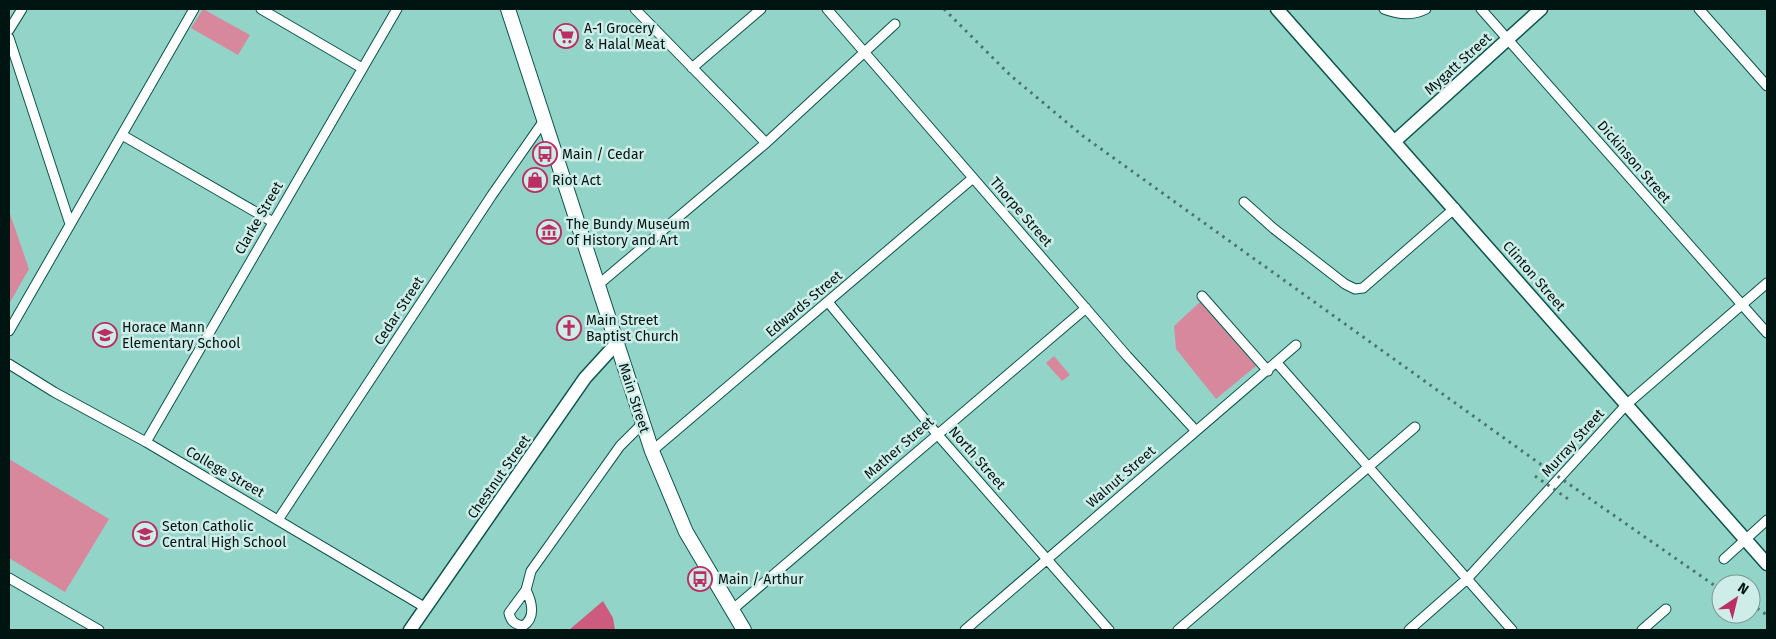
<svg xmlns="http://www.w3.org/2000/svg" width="1776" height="639" viewBox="0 0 1776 639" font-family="'Fira Sans',sans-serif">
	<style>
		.green { fill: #d7889c }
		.forest { fill: #cc5b7d }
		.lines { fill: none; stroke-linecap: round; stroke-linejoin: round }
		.street-casing { stroke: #0a534c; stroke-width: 11 }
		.secondary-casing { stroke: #0a534c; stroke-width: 15 }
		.primary-casing { stroke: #0a534c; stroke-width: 16 }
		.street { stroke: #fff; stroke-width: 9 }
		.secondary { stroke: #fff; stroke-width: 12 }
		.primary { stroke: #fff; stroke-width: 14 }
		.rail { stroke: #4a746d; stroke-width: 3; stroke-dasharray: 2.5 5; stroke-linecap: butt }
		.labels { text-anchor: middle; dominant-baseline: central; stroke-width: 5; stroke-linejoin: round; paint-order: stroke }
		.poi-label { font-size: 14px; fill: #001411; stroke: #ceede8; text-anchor: start }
		.street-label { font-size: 14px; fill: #001411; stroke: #ceede8 }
	</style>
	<rect width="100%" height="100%" fill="#93d4c9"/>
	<path class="green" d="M203 9 250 35 238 55 191 28Z
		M9 211 29 269 9 304Z
		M1200 302 1256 366 1216 399 1176 349 1174 326Z
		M1054 356 1070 375 1062 381 1046 363Z
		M9 459 109 519 65 592 9 558Z"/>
	<path class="forest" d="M603 601 613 618 615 630H569Z"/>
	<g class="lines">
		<defs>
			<path id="street" d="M261 9 362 68
				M635 9 766 143
				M827 9 1127 356 1196 431
				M1384 9C1397 14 1413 16 1426 9
				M1481 9 1767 333
				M1699 9 1767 86
				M9 30 22 9
				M9 38 70 224
				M692 68 761 9
				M122 135 273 222
				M1244 202 1273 228 1345 284 1355 289 1363 288 1455 208
				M598 285 766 143 895 24
				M1202 296 1268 371
				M828 302 937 434 1109 630
				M9 331 194 9
				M1277 363 1512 630
				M9 364 54 392 146 442 426 608
				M146 442 397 9
				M652 451 973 178
				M278 520 492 195 545 119
				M1724 559 1767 520
				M9 578 99 630
				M526 590 531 571 620 446 642 424
				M526 590C532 602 536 618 523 626 515 624 511 622 509 613Z
				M732 610 1086 308
				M965 630 1296 345
				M1178 630 1415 427
				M1409 630 1467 579 1627 404 1767 283
				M1642 630 1666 609"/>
			<path id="secondary" d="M1277 9 1767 564
				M1395 141 1541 9
				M410 630 585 378 616 344"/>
			<path id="primary" d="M508 9 652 451 686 532 744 630"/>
		</defs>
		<use href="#street" class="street-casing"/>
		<use href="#secondary" class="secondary-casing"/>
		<use href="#primary" class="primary-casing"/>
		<use href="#street" class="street"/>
		<use href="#secondary" class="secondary"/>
		<use href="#primary" class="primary"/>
		<path class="rail" d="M944 9 1010 75 1083 136 1543 466 1721 590
			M1535 476 1571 501
			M1751 604 1767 615"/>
	</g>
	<defs>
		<symbol id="supermarket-ring" viewBox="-11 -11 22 22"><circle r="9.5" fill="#ceede8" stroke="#bb2e62" stroke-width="1.5"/><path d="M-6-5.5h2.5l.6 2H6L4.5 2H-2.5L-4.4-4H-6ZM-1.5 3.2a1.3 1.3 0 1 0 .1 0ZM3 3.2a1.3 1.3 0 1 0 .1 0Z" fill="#bb2e62"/></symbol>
		<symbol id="bus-ring" viewBox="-11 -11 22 22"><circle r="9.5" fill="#ceede8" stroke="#bb2e62" stroke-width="1.5"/><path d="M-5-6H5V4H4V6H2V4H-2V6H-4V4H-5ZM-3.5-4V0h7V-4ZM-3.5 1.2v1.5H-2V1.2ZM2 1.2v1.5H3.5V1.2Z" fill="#bb2e62"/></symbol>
		<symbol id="shop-ring" viewBox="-11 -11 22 22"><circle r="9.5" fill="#ceede8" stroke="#bb2e62" stroke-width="1.5"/><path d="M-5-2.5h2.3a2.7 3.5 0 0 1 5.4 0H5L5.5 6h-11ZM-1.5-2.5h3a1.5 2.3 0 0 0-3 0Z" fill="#bb2e62"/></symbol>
		<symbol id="museum-ring" viewBox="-11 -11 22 22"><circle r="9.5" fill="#ceede8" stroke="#bb2e62" stroke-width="1.5"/><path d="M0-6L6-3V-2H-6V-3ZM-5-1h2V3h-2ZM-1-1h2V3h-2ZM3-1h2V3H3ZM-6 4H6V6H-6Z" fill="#bb2e62"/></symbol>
		<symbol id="church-ring" viewBox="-11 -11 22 22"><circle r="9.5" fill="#ceede8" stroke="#bb2e62" stroke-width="1.5"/><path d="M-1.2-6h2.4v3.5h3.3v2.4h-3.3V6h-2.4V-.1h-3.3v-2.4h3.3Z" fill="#bb2e62"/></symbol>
		<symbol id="school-ring" viewBox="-11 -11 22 22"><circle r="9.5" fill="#ceede8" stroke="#bb2e62" stroke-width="1.5"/><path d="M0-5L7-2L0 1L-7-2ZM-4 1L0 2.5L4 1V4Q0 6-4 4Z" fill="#bb2e62"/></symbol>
	</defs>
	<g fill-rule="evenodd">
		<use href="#supermarket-ring" x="552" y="22" width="28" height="28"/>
		<use href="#bus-ring" x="531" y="140" width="28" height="28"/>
		<use href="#shop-ring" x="521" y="166" width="28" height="28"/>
		<use href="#museum-ring" x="535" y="218" width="28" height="28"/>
		<use href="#church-ring" x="555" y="314" width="28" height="28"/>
		<use href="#school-ring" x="91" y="321" width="28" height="28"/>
		<use href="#school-ring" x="131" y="520" width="28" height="28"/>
		<use href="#bus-ring" x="686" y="565" width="28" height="28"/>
	</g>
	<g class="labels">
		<g class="poi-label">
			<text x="584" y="28">A-1 Grocery<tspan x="584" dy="16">&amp; Halal Meat</tspan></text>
			<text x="562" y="154">Main / Cedar</text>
			<text x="552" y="180">Riot Act</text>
			<text x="566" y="224">The Bundy Museum<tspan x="566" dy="16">of History and Art</tspan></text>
			<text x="586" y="320">Main Street<tspan x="586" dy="16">Baptist Church</tspan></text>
			<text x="122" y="327">Horace Mann<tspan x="122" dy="16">Elementary School</tspan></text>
			<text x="162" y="526">Seton Catholic<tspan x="162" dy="16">Central High School</tspan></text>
			<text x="718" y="579">Main / Arthur</text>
		</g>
		<g class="street-label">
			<text transform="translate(1458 64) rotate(-42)">Mygatt Street</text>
			<text transform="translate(1634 162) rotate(49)">Dickinson Street</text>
			<text transform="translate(1021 212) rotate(49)">Thorpe Street</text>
			<text transform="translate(259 218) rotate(-60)">Clarke Street</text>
			<text transform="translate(1534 276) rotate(49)">Clinton Street</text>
			<text transform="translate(804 304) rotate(-40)">Edwards Street</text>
			<text transform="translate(399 311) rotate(-57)">Cedar Street</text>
			<text transform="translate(634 398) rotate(72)">Main Street</text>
			<text transform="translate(1573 443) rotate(-48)">Murray Street</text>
			<text transform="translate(899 448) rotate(-41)">Mather Street</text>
			<text transform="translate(977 458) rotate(49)">North Street</text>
			<text transform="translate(225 472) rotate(30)">College Street</text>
			<text transform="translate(499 477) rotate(-55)">Chestnut Street</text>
			<text transform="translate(1121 477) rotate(-41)">Walnut Street</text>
		</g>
	</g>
	<rect width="1776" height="639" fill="none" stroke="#001411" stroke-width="20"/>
	<g transform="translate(1736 599) rotate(35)"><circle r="24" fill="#ceede8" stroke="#7c9692"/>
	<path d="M0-4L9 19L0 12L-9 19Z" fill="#bb2e62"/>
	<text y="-8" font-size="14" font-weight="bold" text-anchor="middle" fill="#001411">N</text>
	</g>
</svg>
